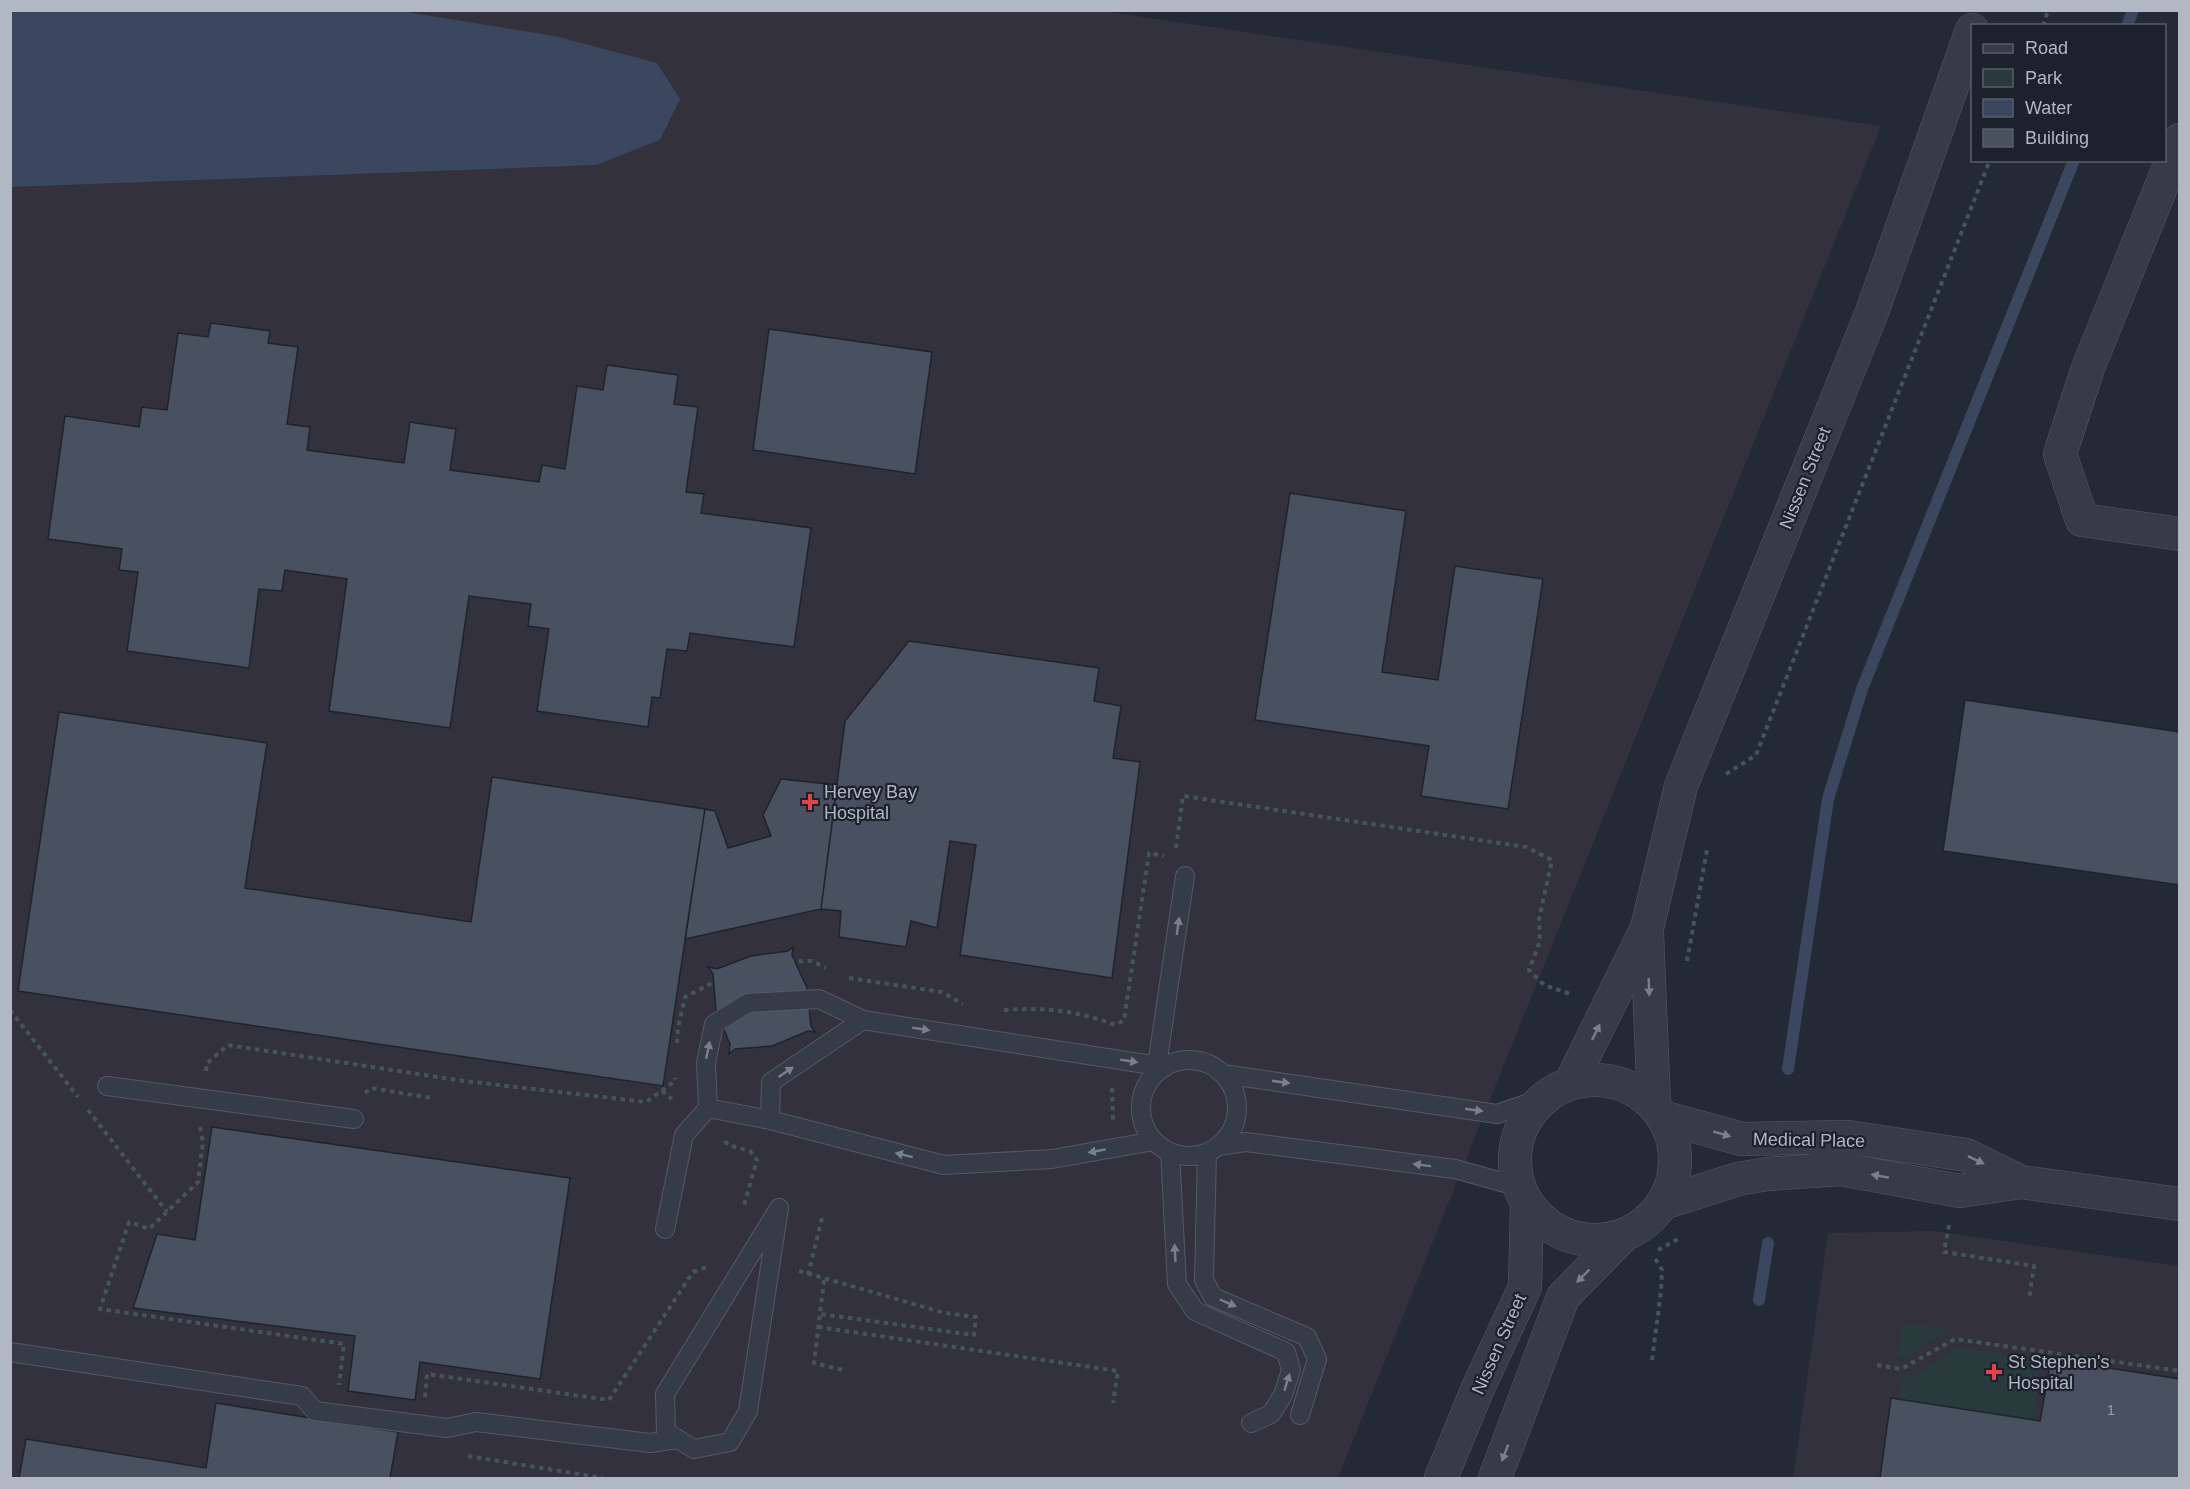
<svg xmlns="http://www.w3.org/2000/svg" width="2190" height="1489" viewBox="0 0 2190 1489" font-family="Arial,sans-serif">
	<style>
		.medical { fill: #33313c }
		.green { fill: #293a3c }
		.water { fill: #3a475e }
		.lines { fill: none; stroke-linecap: round; stroke-linejoin: round }
		.stream { stroke: #3a475e; stroke-width: 12 }
		.building { fill: #495160; stroke: #1e232e; stroke-width: 1.5 }
		.service-casing { stroke: #545a65; stroke-width: 20 }
		.minor-casing { stroke: #545a65; stroke-width: 34 }
		.tertiary-casing { stroke: #545a65; stroke-width: 34 }
		.path { stroke: #465559; stroke-width: 4; stroke-dasharray: 4.5 4.5; stroke-linecap: butt }
		.service { stroke: #363c47; stroke-width: 18 }
		.minor { stroke: #363c47; stroke-width: 33 }
		.tertiary { stroke: #363c47; stroke-width: 33 }
		.oneway { fill: #7a808b }
		.health-dot { fill: #e0444e; stroke: #1c212c; stroke-width: 2 }
		.labels { text-anchor: middle; dominant-baseline: central; stroke-width: 4.5; stroke-linejoin: round; paint-order: stroke }
		.number-label { font-size: 15px; fill: #979eaa }
		.street-label { font-size: 18px; fill: #b1b7c3; stroke: #1c212c }
		.poi-label { font-size: 18px; fill: #b1b7c3; stroke: #1c212c; text-anchor: start }
	</style>
	<rect width="100%" height="100%" fill="#232a36"/>
	<path class="medical" d="M1096 10 1881 126 1338 1478H11L10 11Z
		M1934 1231 2179 1266V1478H1793L1828 1233Z"/>
	<path class="green" d="M1902 1323 1950 1329 1906 1359 1897 1357Z
		M1958 1347 2041 1360 2032 1419 1899 1400 1902 1378 1915 1376Z"/>
	<path class="water" d="M10 11H400L555 36 657 63 680 99 660 140 596 165 11 187Z"/>
	<g class="lines">
		<path class="stream" d="M2127 26 2133 10
			M1788 1069 1828 799 1862 689 2074 160
			M1759 1300 1768 1243"/>
	</g>
	<path class="building" d="M211 323 270 331 268 343 298 347 287 424 310 427 307 450 404 463 410 422 456 429 450 470 539 482 542 465 565 469 577 386 603 390 607 365 678 375 674 404 698 407 686 492 704 494 701 513 811 528 794 647 690 633 687 651 667 649 660 698 652 697 648 727 537 711 549 629 528 626 531 604 469 596 450 728 329 711 347 579 285 570 282 591 259 589 249 668 127 651 138 572 119 570 122 549 48 539 65 416 139 427 142 407 167 410 178 333 208 337Z
		M769 329 932 352 915 474 753 450Z
		M1290 493 1406 511 1382 672 1438 680 1455 566 1543 579 1508 809 1421 796 1429 746 1255 720Z
		M909 641 1099 668 1094 701 1121 706 1113 758 1140 762 1112 978 960 955 976 845 950 841 937 928 911 921 906 947 839 937 841 911 821 909 845 721Z
		M1965 700 2180 732V885L1943 851Z
		M59 712 267 743 245 888 471 922 492 777 705 809 663 1086 18 991Z
		M781 779 837 785 821 909 685 939 705 809 715 811 728 848 771 836 763 815Z
		M793 947 792 955 807 988 811 1026 815 1032 808 1031 772 1046 735 1049 729 1054 730 1044 716 1011 713 974 708 967 717 969 751 956 788 951Z
		M212 1127 570 1178 540 1379 420 1362 415 1400 348 1391 355 1336 133 1308 157 1234 195 1240Z
		M2051 1359 2180 1379V1478H1880L1891 1398 2040 1421Z
		M216 1403 398 1432 390 1478H19L26 1439 206 1468Z"/>
	<g class="lines">
		<defs>
			<path id="service" d="M863 1020 771 1082 770 1120 944 1165 1052 1159 1154 1141
				M1141 1108a48 48 0 1 1 96 0a48 48 0 1 1-96 0Z
				M1157 1065 1185 876
				M1223 1074 1497 1114 1544 1098
				M107 1086 354 1119
				M708 1108 770 1120
				M1218 1146 1246 1142 1455 1169 1520 1187
				M1170 1152 1177 1284 1195 1311 1286 1352 1291 1370 1283 1395 1271 1414 1251 1423
				M1207 1152 1204 1280 1213 1297 1307 1337 1317 1359 1300 1415
				M779 1208 748 1411 730 1442 694 1449 666 1432 665 1394Z
				M665 1229 684 1135 708 1108 706 1063 714 1024 748 1003 819 999 863 1020 1165 1067
				M10 1352 302 1396 315 1411 447 1428 476 1422 650 1443 678 1439"/>
			<path id="minor" d="M2180 140 2088 368 2060 454 2082 520 2180 534
				M1665 1118 1742 1139 1848 1137 1966 1155 2021 1182
				M1663 1203 1738 1179 1767 1174 1841 1169 1960 1191 2021 1182 2180 1204"/>
			<path id="tertiary" d="M1647 933 1654 1105
				M1515 1160a80 80 0 1 1 160 0a80 80 0 1 1-160 0Z
				M1570 1084 1647 928 1681 786 1872 312 1972 30
				M1441 1478 1478 1388 1525 1287 1527 1203
				M1495 1478 1563 1297 1624 1235"/>
		</defs>
		<use href="#service" class="service-casing"/>
		<use href="#minor" class="minor-casing"/>
		<use href="#tertiary" class="tertiary-casing"/>
		<path class="path" d="M2043 26 2048 10
			M1726 774 1756 755 1990 160
			M1176 848 1183 796 1526 847 1552 860 1539 919 1540 941 1529 970 1544 985 1570 994
			M1687 961 1707 850
			M746 971 776 962 812 961 826 968
			M849 978 942 992 963 1004
			M10 1010 78 1097
			M1004 1010C1047 1007 1076 1011 1116 1025L1124 1020 1149 853 1164 856
			M677 1043 678 1028 685 997 720 979 733 975
			M206 1071 207 1063 228 1045 464 1081 646 1102 675 1081V1078
			M1112 1088 1113 1120
			M662 1091 672 1099
			M365 1093 371 1088 431 1098
			M88 1110 167 1212
			M200 1127 203 1142 198 1182 149 1229 129 1222 100 1309 344 1344 339 1385
			M725 1141 728 1145 750 1151 757 1160 744 1205
			M1949 1225 1944 1252 2034 1266 2029 1300
			M1658 1250 1678 1239
			M799 1271 945 1313 976 1317 974 1335 820 1314
			M808 1275 822 1218
			M824 1280 814 1363 843 1370
			M818 1327 1118 1371 1113 1403
			M1652 1360 1661 1291 1662 1270 1653 1255
			M1877 1365 1901 1369 1955 1339 2180 1371
			M425 1397 427 1374 609 1400 693 1272 707 1267
			M468 1456 603 1478"/>
		<use href="#service" class="service"/>
		<use href="#minor" class="minor"/>
		<use href="#tertiary" class="tertiary"/>
	</g>
	<defs><path id="oneway-solid" d="M-6-.8H1V-3.2L6.5 0L1 3.2V.8H-6Z" transform="scale(1.5)"/></defs>
	<g class="oneway">
		<use href="#oneway-solid" transform="translate(1178 926) rotate(-82)"/>
		<use href="#oneway-solid" transform="translate(1649 987) rotate(88)"/>
		<use href="#oneway-solid" transform="translate(921 1029) rotate(9)"/>
		<use href="#oneway-solid" transform="translate(1596 1032) rotate(-64)"/>
		<use href="#oneway-solid" transform="translate(708 1050) rotate(-78)"/>
		<use href="#oneway-solid" transform="translate(1129 1061) rotate(9)"/>
		<use href="#oneway-solid" transform="translate(786 1072) rotate(-34)"/>
		<use href="#oneway-solid" transform="translate(1281 1082) rotate(8)"/>
		<use href="#oneway-solid" transform="translate(1474 1110) rotate(8)"/>
		<use href="#oneway-solid" transform="translate(1722 1134) rotate(16)"/>
		<use href="#oneway-solid" transform="translate(1097 1151) rotate(170)"/>
		<use href="#oneway-solid" transform="translate(904 1155) rotate(-166)"/>
		<use href="#oneway-solid" transform="translate(1976 1160) rotate(26)"/>
		<use href="#oneway-solid" transform="translate(1422 1165) rotate(-173)"/>
		<use href="#oneway-solid" transform="translate(1880 1176) rotate(-170)"/>
		<use href="#oneway-solid" transform="translate(1175 1253) rotate(-93)"/>
		<use href="#oneway-solid" transform="translate(1583 1276) rotate(135)"/>
		<use href="#oneway-solid" transform="translate(1228 1303) rotate(23)"/>
		<use href="#oneway-solid" transform="translate(1287 1382) rotate(-73)"/>
		<use href="#oneway-solid" transform="translate(1505 1453) rotate(111)"/>
	</g>
	<g class="health-dot">
		<path d="M807 793h6v6h6v6h-6v6h-6v-6h-6v-6h6z"/>
		<path d="M1991 1363h6v6h6v6h-6v6h-6v-6h-6v-6h6z"/>
	</g>
	<g class="labels">
		<g class="number-label">
			<text x="2111" y="1409">1</text>
		</g>
		<g class="street-label">
			<text transform="translate(1805 478) rotate(-68)">Nissen Street</text>
			<text transform="translate(1809 1140) rotate(1)">Medical Place</text>
			<text transform="translate(1499 1344) rotate(-66)">Nissen Street</text>
		</g>
		<g class="poi-label">
			<text x="824" y="792">Hervey Bay<tspan x="824" dy="21">Hospital</tspan></text>
			<text x="2008" y="1362">St Stephen's<tspan x="2008" dy="21">Hospital</tspan></text>
		</g>
	</g>
	<rect width="2190" height="1489" fill="none" stroke="#b1b7c3" stroke-width="24"/>
	<rect x="1971" y="24" width="195" height="138" fill="#1c212c" stroke="#585d68" stroke-width="1.5"/>
	<rect x="1983" y="44" width="30" height="9" fill="#363c47" stroke="#585d68" stroke-width="1.5"/>
	<text x="2025" y="54" font-size="18" fill="#b1b7c3">Road</text>
	<rect x="1983" y="69" width="30" height="18" fill="#293a3c" stroke="#585d68" stroke-width="1.5"/>
	<text x="2025" y="84" font-size="18" fill="#b1b7c3">Park</text>
	<rect x="1983" y="99" width="30" height="18" fill="#3a475e" stroke="#585d68" stroke-width="1.5"/>
	<text x="2025" y="114" font-size="18" fill="#b1b7c3">Water</text>
	<rect x="1983" y="129" width="30" height="18" fill="#495160" stroke="#585d68" stroke-width="1.5"/>
	<text x="2025" y="144" font-size="18" fill="#b1b7c3">Building</text>
</svg>
